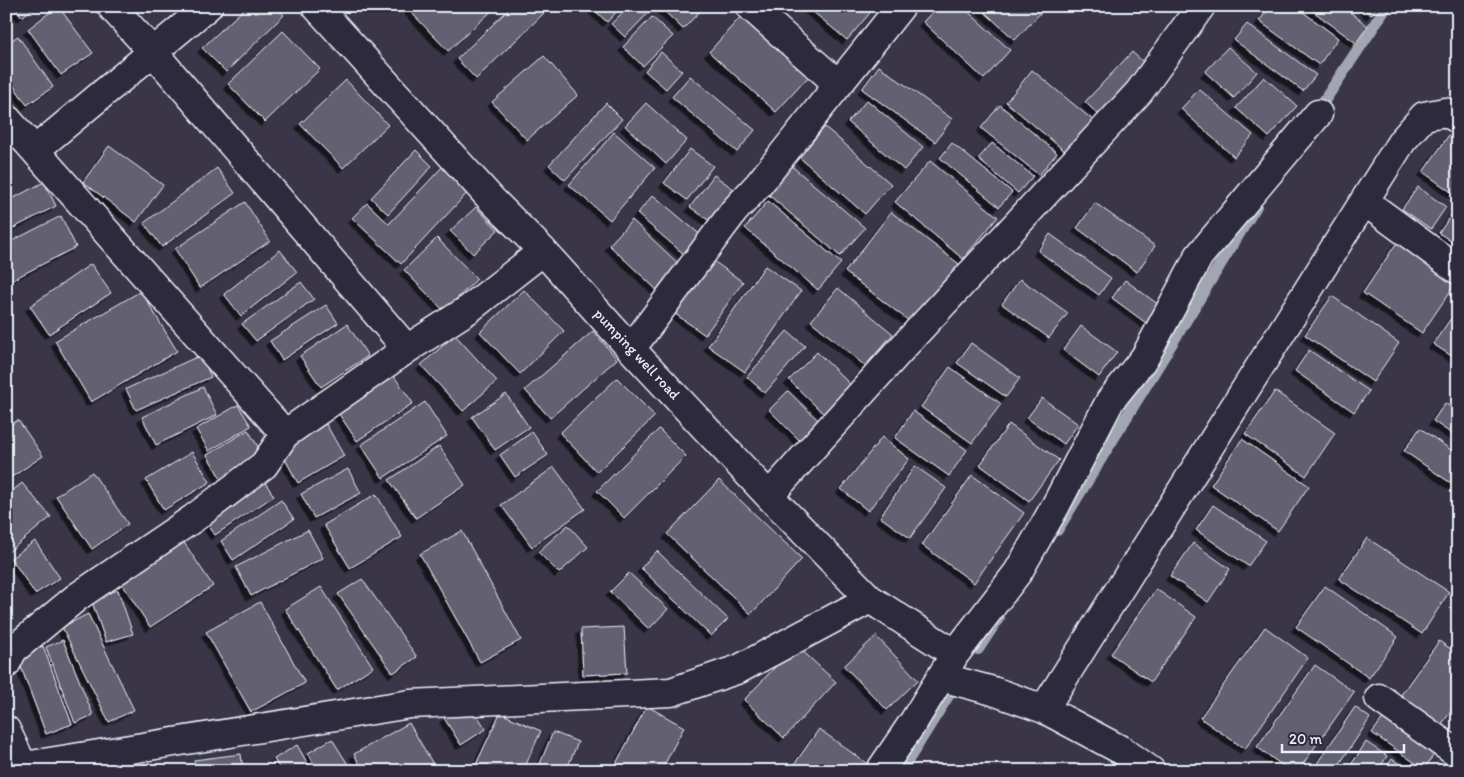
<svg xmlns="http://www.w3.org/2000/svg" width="1464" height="777" viewBox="0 0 1464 777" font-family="Itim,sans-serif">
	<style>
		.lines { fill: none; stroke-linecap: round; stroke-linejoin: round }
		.stream { stroke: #a2a6b1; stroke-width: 12 }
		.building { fill: #636171; stroke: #e8f1f8; filter: url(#shadow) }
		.minor-casing { stroke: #e8f1f8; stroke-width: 31 }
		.minor { stroke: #2f2a3d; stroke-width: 28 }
		.labels { text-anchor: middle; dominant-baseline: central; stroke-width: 5; stroke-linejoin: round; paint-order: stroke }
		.street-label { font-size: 15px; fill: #e8f1f8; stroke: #2f2a3d }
	</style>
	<defs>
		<filter id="shadow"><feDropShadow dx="-4.5" dy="4.5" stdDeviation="0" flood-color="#0009"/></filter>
	</defs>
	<rect width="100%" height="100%" fill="#3a3648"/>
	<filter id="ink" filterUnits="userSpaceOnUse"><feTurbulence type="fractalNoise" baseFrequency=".02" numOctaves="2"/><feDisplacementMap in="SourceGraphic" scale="10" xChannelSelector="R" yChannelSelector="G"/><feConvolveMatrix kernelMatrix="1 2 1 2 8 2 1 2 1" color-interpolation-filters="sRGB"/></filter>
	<g filter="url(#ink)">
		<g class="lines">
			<path class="stream" d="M1314 116 1387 6
				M1057 530 1256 206
				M978 649 999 617
				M901 771 954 686"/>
		</g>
		<path class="building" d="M14 6H36L22 17Z
			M58 6 93 53 61 75 28 29Z
			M247 6H275L284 15 226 72 202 48Z
			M411 6H497L448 51 408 9Z
			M512 6H537L544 13 476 79 457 59Z
			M590 6H622L607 22Z
			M629 6H655L625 37 611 24Z
			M664 6H705L683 29 662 9Z
			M806 6H874L875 7 847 40Z
			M938 6H962L1010 50 984 79 923 22Z
			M978 6H1046V7L1015 40Z
			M1271 6H1295L1338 38 1319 65 1259 21Z
			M1306 6H1342L1368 26 1356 43Z
			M1360 6H1378L1371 15Z
			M743 14 811 74 776 112 709 52Z
			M652 17 673 36 643 66 623 47Z
			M1247 24 1316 75 1303 91 1234 40Z
			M283 31 320 69 265 122 228 84Z
			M18 36 53 87 27 105 6 75V44Z
			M1228 47 1257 72 1234 98 1205 72Z
			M661 52 682 71 666 89 645 71Z
			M1132 52 1151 69 1104 120 1085 102Z
			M544 56 578 95 527 140 492 102Z
			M879 66 952 119 935 142 862 89Z
			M1032 70 1094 121 1067 153 1006 102Z
			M690 76 755 130 737 152 672 97Z
			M1264 77 1297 106 1269 137 1236 108Z
			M346 80 388 125 343 168 300 124Z
			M1199 89 1253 135 1234 157 1181 109Z
			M867 100 923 147 904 170 848 122Z
			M606 103 622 119 565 180 549 165Z
			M646 103 687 140 666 164 625 126Z
			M1000 105 1057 153 1039 175 981 128Z
			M825 127 891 184 865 214 799 157Z
			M614 132 655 168 610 220 569 185Z
			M1449 135 1458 141 1457 196 1423 172Z
			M952 143 1012 192 999 207 940 158Z
			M992 143 1033 176 1018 193 978 159Z
			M109 146 163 185 136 222 83 182Z
			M690 149 713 166 687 200 664 183Z
			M416 150 432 166 388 214 371 198Z
			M930 161 998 217 963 259 895 202Z
			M788 163 865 228 840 256 764 191Z
			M444 165 470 190 401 264 352 218 367 203 389 224Z
			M217 168 235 193 162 247 144 223Z
			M714 175 735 190 711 222 690 207Z
			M44 182 56 206 6 232V202Z
			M1418 187 1446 207 1431 229 1402 209Z
			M653 195 703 237 686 256 637 214Z
			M768 201 841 263 818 290 745 228Z
			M245 202 270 241 200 288 175 249Z
			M1095 203 1155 246 1137 272 1077 228Z
			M1458 205V246L1439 233Z
			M476 207 498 230 473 254 450 231Z
			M891 212 959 264 913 324 845 272Z
			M61 216 76 247 6 283V244Z
			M632 220 681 266 658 291 609 245Z
			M1050 234 1111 278 1099 295 1038 251Z
			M437 238 477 279 444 311 404 270Z
			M1398 241 1458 280 1422 333 1363 293Z
			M280 250 297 272 241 316 224 294Z
			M712 260 743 282 705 335 674 313Z
			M91 264 111 293 49 334 30 306Z
			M765 266 801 291 745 372 708 346Z
			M1020 279 1068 313 1049 338 1002 304Z
			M1125 280 1159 305 1146 323 1112 298Z
			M301 282 314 299 256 341 242 324Z
			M838 288 893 334 865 366 811 321Z
			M524 290 564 331 520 374 480 332Z
			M141 291 177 351 91 402 55 341Z
			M1332 296 1399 343 1373 382 1305 335Z
			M326 305 338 323 282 360 270 341Z
			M1458 308V360L1433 344Z
			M347 324 368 356 321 387 300 356Z
			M1081 326 1117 352 1099 377 1063 350Z
			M593 331 617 359 550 418 525 390Z
			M787 331 805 346 765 393 747 377Z
			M455 335 497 381 463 411 421 365Z
			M971 343 1020 378 1006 397 957 363Z
			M1309 350 1369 391 1354 412 1295 371Z
			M817 352 853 387 826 416 789 380Z
			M201 355 211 377 136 410 126 389Z
			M950 367 1001 404 972 443 921 407Z
			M388 368 413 403 357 441 333 405Z
			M617 378 655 416 597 472 560 433Z
			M203 387 217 415 156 445 142 417Z
			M788 391 821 423 802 443 769 410Z
			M1275 391 1335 433 1306 476 1245 434Z
			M506 394 529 427 495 450 472 417Z
			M1042 398 1078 424 1064 444 1027 418Z
			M425 402 447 436 383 478 361 445Z
			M1445 403 1458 412V438L1433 421Z
			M238 405 251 426 209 451 196 429Z
			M913 411 967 450 949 476 895 438Z
			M18 420 43 456 6 481V428Z
			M326 424 344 456 298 483 280 450Z
			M1009 424 1059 460 1029 501 980 465Z
			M1420 428 1458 455V488L1404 451Z
			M659 429 686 456 624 518 597 491Z
			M248 430 263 455 221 479 207 455Z
			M532 432 548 455 515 477 500 455Z
			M882 437 909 459 868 511 841 489Z
			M1242 439 1309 486 1278 531 1211 485Z
			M439 446 465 485 416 518 389 480Z
			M192 452 210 482 164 510 146 480Z
			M915 466 946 488 910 538 880 517Z
			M554 467 585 509 532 547 501 505Z
			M348 469 361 493 314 518 301 494Z
			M92 472 128 524 92 549 56 496Z
			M972 475 1024 513 974 583 922 545Z
			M262 478 274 496 215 535 203 517Z
			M719 480 802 559 751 614 667 534Z
			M22 483 51 517 6 554V496Z
			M376 494 402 537 350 568 324 525Z
			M281 500 294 519 233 560 221 541Z
			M1213 505 1266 541 1248 566 1196 530Z
			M568 525 588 547 559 573 538 552Z
			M308 530 323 558 251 596 236 567Z
			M462 531 521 640 480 662 420 554Z
			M179 535 213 586 150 627 117 576Z
			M1367 538 1449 592 1422 634 1339 579Z
			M35 541 60 578 35 594 11 558Z
			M1193 543 1230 569 1208 602 1170 576Z
			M657 551 728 619 711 636 641 568Z
			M629 573 668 609 649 629 610 592Z
			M362 579 417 657 393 673 338 594Z
			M1325 586 1398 637 1369 678 1296 627Z
			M321 587 373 667 337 690 285 609Z
			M1156 589 1196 617 1151 682 1111 654Z
			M118 590 133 634 106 642 91 599Z
			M260 602 305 683 251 712 206 632Z
			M88 614 134 710 109 722 62 627Z
			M624 627 627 673 583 675 581 629Z
			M1265 627 1308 658 1245 749 1200 718Z
			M876 636 918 680 887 710 844 666Z
			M63 640 93 715 75 723 46 647Z
			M1439 641 1458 654V702L1441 725 1400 696Z
			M796 645 836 682 784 738 744 700Z
			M43 646 72 724 46 734 17 656Z
			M1315 665 1354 692 1298 771H1290L1257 747Z
			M469 703 486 729 461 745 444 718Z
			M647 706 684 727 661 771H612Z
			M1355 707 1370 718 1335 771H1312Z
			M500 713 541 731 523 771H473Z
			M1386 714 1437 750 1424 769 1372 733Z
			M409 723 437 771H363L354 754Z
			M819 729 873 768 871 771H793L791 769Z
			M553 732 578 742 566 771H537Z
			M332 739 352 771H318L308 753Z
			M1366 742 1387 756 1378 771H1347Z
			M297 745 312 771H281L274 759Z
			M241 754 243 771H196L194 760Z
			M1392 759 1410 771H1384Z"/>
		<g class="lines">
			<defs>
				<path id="minor" d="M111 6 153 52 407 349
					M316 6 492 200 543 251 631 349 769 496 870 599 955 654 941 677 993 691 1044 709 1123 751 1151 771
					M750 6 838 84
					M6 118 285 434
					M35 150 208 6
					M1364 201 1458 270
					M631 349 734 211 759 184 901 6
					M769 496 904 346 1139 92 1201 6
					M955 654 1018 572 1056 505 1110 401 1145 357 1199 256 1318 114
					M6 664 13 650 77 597 194 518 264 465 285 434 407 349 469 309 543 251
					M1379 698 1458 754
					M1044 709 1402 141 1424 116 1445 112 1458 119
					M6 730 23 766
					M6 769 410 704 671 692 739 669 870 599
					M880 771 914 721 941 677"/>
			</defs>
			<use href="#minor" class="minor-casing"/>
			<use href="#minor" class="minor"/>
		</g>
	</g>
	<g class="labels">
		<g class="street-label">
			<text transform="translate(637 354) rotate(47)">pumping well road</text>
		</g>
	</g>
	<rect width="1464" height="777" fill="none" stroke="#2f2a3d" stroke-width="25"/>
	<rect x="12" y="12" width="1439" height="752" fill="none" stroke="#e8f1f8" stroke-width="2" filter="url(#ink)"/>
	<path d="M1282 744v8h122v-8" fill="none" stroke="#e8f1f8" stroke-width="2.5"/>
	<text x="1289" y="744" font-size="15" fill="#e8f1f8" stroke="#2f2a3d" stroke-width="4" paint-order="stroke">20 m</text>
</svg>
